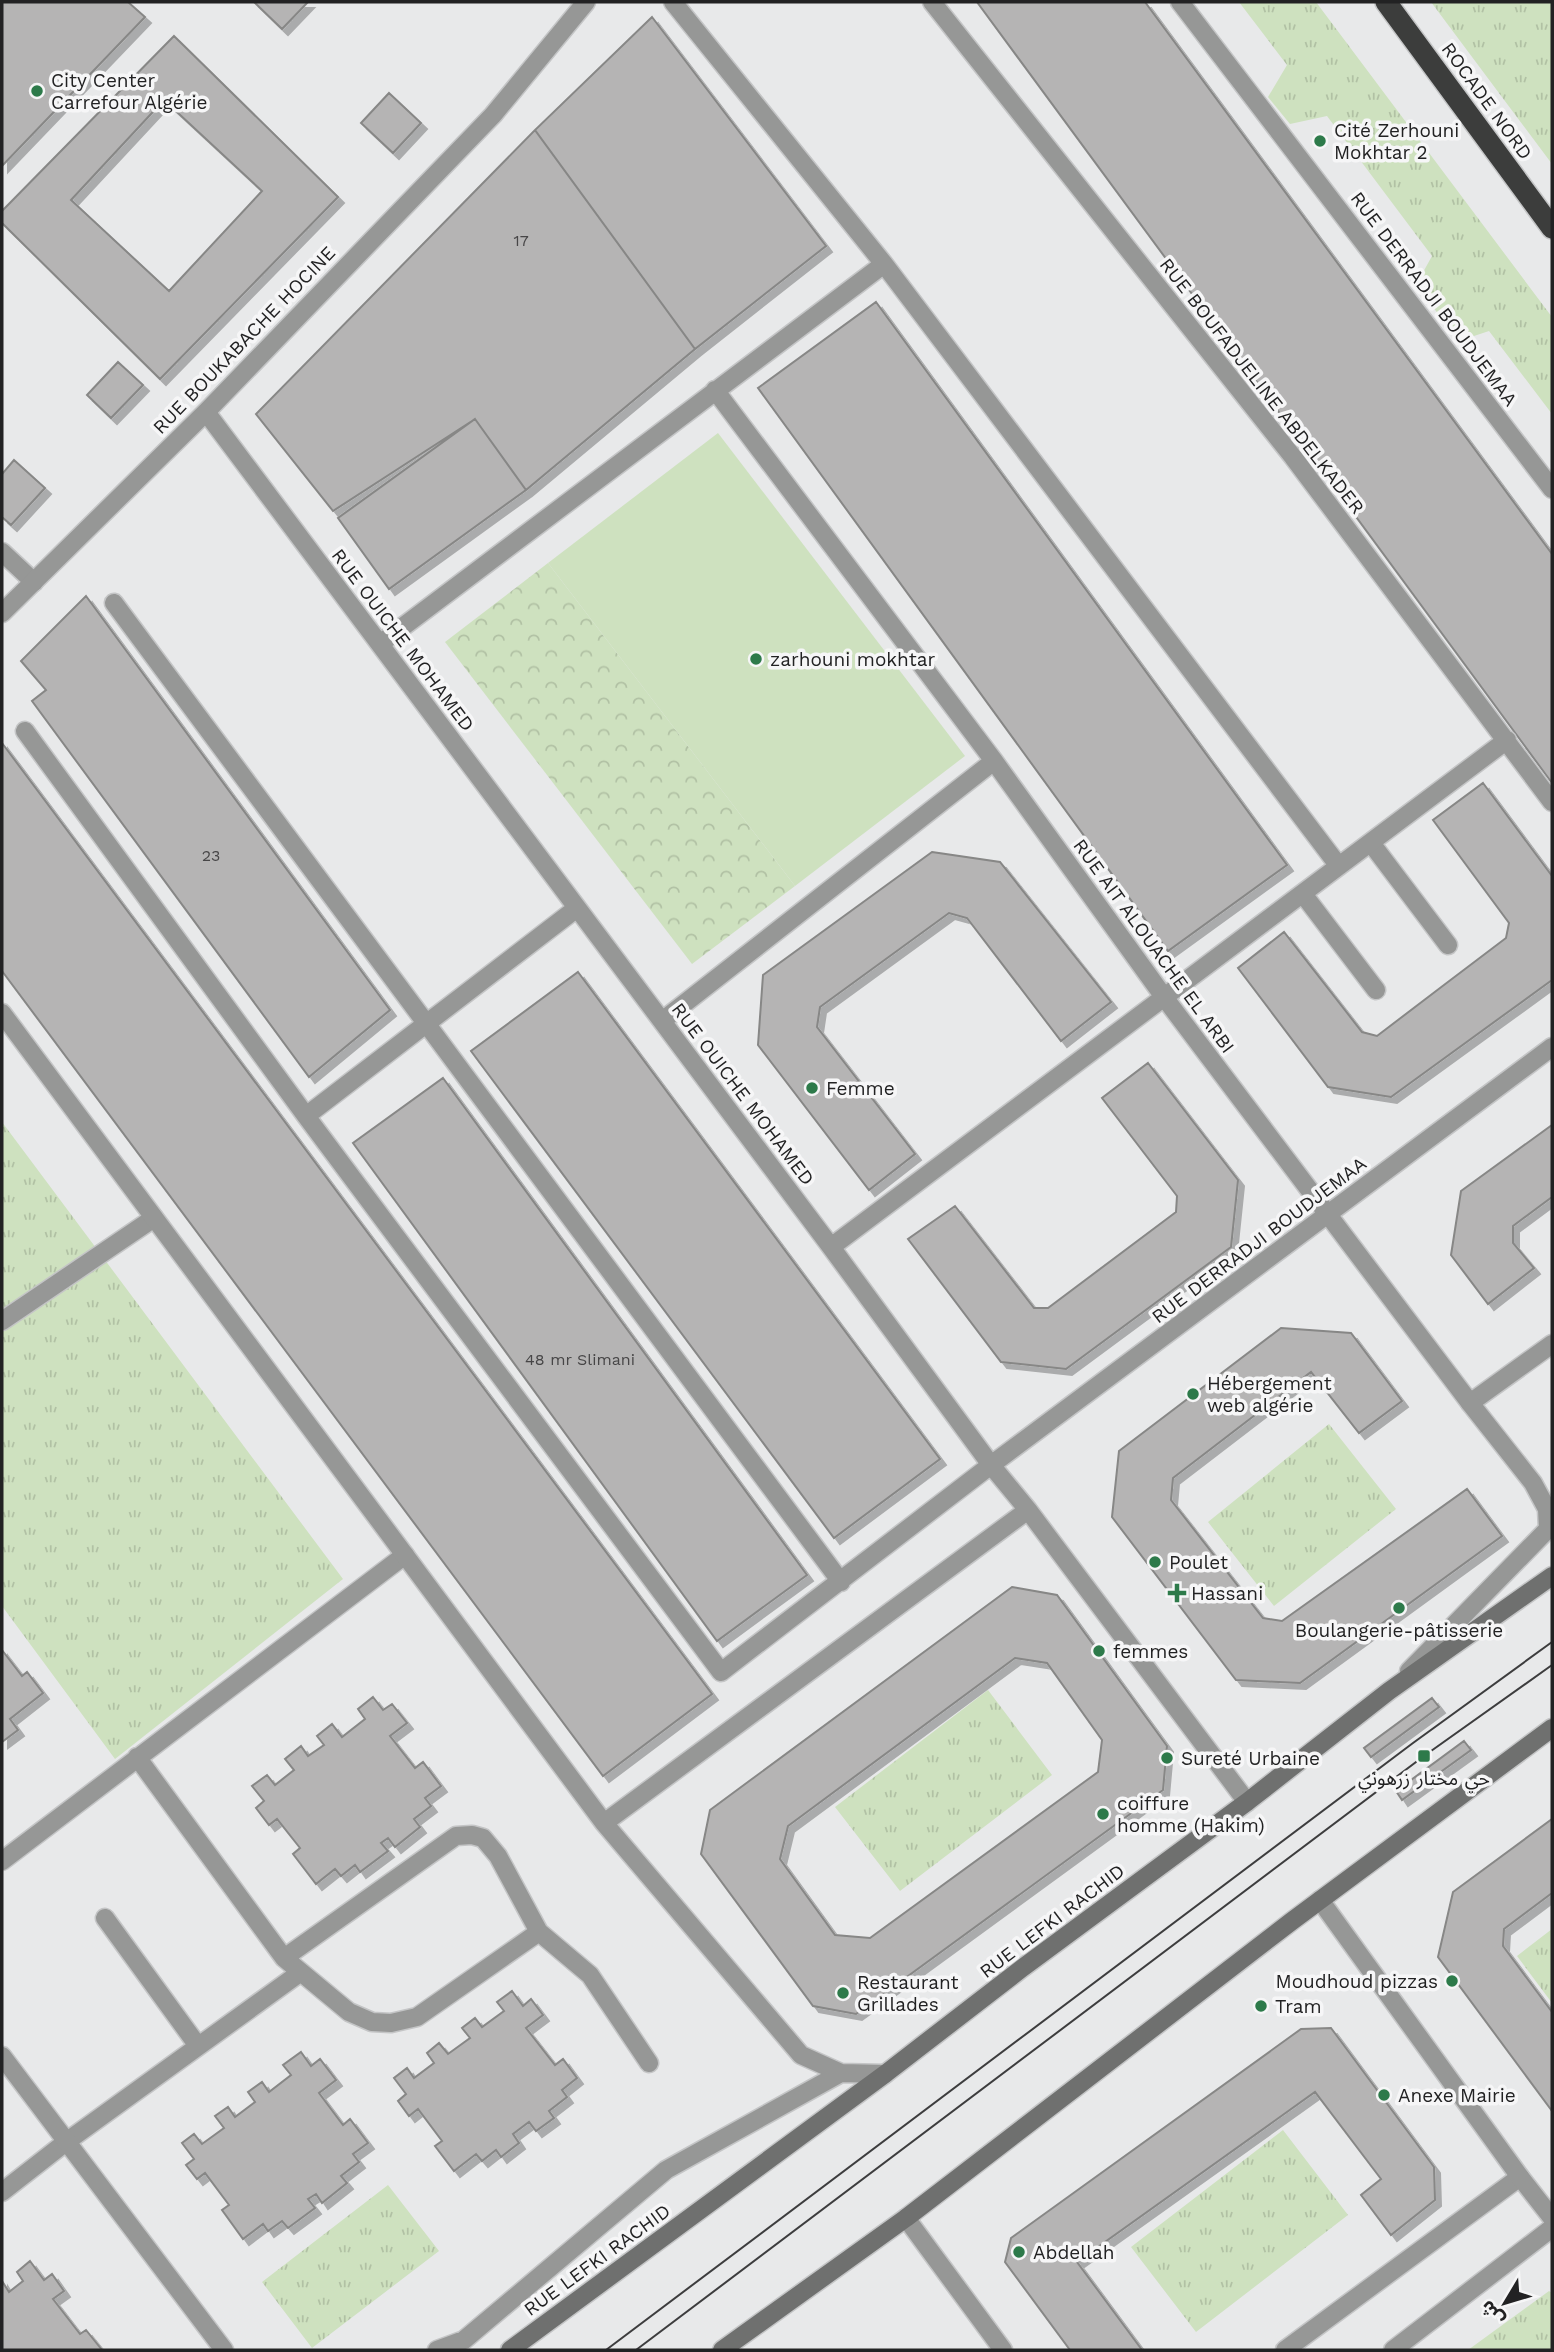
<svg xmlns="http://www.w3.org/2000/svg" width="1554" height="2352" viewBox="0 0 1554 2352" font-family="'Work Sans','Noto Sans Arabic',sans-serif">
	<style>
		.grass { fill: url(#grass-tufts) }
		.forest { fill: url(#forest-crowns) }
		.garden { fill: #cee1bf }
		.building { fill: #b5b4b4; stroke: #878786; stroke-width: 2; fill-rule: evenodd; filter: url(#shadow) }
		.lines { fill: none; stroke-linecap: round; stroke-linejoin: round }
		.lane-casing { stroke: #c4c5c6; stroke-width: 21 }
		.street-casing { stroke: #c4c5c6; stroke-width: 21 }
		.secondary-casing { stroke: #c4c5c6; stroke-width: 21 }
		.highway-casing { stroke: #c4c5c6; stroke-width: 24 }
		.lane { stroke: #969796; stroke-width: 18 }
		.street { stroke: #969796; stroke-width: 18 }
		.secondary { stroke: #6f706f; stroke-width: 18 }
		.highway { stroke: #3c3d3c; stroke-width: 21 }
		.tram { stroke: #3d3d3e; stroke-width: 2 }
		.poi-dot { fill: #2d7a4a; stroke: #f6f6f7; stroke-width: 2.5 }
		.labels { text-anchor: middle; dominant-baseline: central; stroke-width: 7; stroke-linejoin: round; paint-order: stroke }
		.number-label { font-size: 16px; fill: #474647 }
		.poi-label { font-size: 19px; fill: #222223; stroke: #f6f6f7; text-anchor: start }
		.street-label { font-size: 19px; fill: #222223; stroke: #f6f6f7 }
	</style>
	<defs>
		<pattern id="grass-tufts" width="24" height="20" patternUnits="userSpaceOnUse" patternTransform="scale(1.75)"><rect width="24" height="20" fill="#cee1bf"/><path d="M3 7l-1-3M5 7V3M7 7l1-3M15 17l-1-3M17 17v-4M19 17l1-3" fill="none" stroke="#b1c1a4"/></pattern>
		<pattern id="forest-crowns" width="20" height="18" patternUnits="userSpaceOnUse" patternTransform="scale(1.75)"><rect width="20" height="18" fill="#cee1bf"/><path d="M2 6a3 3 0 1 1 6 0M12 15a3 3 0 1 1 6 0" fill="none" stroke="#b1c1a4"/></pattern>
		<filter id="shadow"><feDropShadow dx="6" dy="6" stdDeviation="0" flood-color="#0004"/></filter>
	</defs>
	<rect width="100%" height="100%" fill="#e8e9ea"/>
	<path class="grass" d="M1239 2H1316L1552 317V414L1489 331 1459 341 1416 285 1432 256 1327 116 1290 124 1268 97 1287 65Z
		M1431 2H1552V164Z
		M2 1122 343 1579 115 1759 2 1606Z
		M1329 1424 1396 1509 1274 1606 1208 1522Z
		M988 1690 1052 1775 900 1891 835 1807Z
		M1552 1929V2003L1517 1956Z
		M1283 2130 1348 2215 1196 2332 1131 2247Z
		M388 2185 439 2251 312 2348 262 2282Z
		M1549 2291 1552 2293V2350H1468Z"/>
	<path class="forest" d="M548 563 795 886 692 964 445 642Z"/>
	<path class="garden" d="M718 433 965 756 795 886 548 563Z"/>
	<path class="building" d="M2 2H128L145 17 2 166Z
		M254 2H308L282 29Z
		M977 2H1145L1552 554V783Z
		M652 17 826 246 695 349 535 130Z
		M174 36 338 197 160 379 2 223V211Z
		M389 93 421 123 393 153 361 123Z
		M164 100 262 191 169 291 71 200Z
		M535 130 695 349 526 490 475 419 333 511 256 414Z
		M876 302 1287 865 1168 951 758 388Z
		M118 362 143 385 111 418 87 395Z
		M475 419 526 490 389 589 338 518Z
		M14 460 45 488 11 525 2 517V474Z
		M86 596 390 1010 309 1077 32 701 46 690 21 661Z
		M2 743 712 1694 603 1776 2 971Z
		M1483 783 1552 876V980L1391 1097 1328 1087 1238 968 1284 932 1362 1032 1377 1036 1440 988 1506 938 1509 923 1433 820Z
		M932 852 1000 862 1111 1002 1061 1041 967 918 949 913 820 1007 817 1027 915 1154 869 1190 758 1045 763 975Z
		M578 972 940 1459 834 1538 471 1051Z
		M1148 1063 1238 1180 1231 1247 1066 1369 1001 1362 908 1239 955 1206 1034 1308H1048L1176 1212 1177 1196 1102 1098Z
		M443 1078 807 1575 717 1641 353 1143Z
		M1552 1125V1197L1513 1226V1243L1534 1268 1488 1304 1451 1255 1461 1191Z
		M1281 1328 1351 1333 1402 1401 1359 1433 1311 1372 1173 1478 1171 1500 1263 1618 1282 1621 1467 1489 1502 1536 1300 1683 1236 1680 1112 1517 1119 1451Z
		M1012 1587 1057 1595 1167 1746 1163 1790 856 2014 813 2006 701 1854 710 1810ZM1015 1658 1047 1663 1102 1740 1098 1772 870 1938 835 1935 780 1859 788 1826Z
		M2 1650 22 1676 27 1672 43 1693 10 1719 18 1730 2 1742Z
		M373 1697 383 1710 392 1704 407 1723 390 1736 415 1768 423 1762 441 1786 425 1798 431 1806 414 1819 420 1827 395 1847 388 1838 381 1843 388 1851 360 1872 355 1865 341 1876 335 1869 316 1884 293 1854 300 1848 277 1819 269 1825 256 1808 264 1801 252 1786 267 1775 275 1785 294 1770 285 1759 301 1746 308 1756 324 1745 317 1736 332 1724 342 1737 365 1719 358 1709Z
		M1432 1698 1439 1707 1371 1757 1364 1748Z
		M1464 1741 1471 1750 1402 1800 1396 1791Z
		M1552 1819V1893L1504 1929 1503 1946 1552 2012V2111L1438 1957 1453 1892Z
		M512 1991 523 2006 531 1999 543 2015 526 2028 555 2065 563 2059 577 2078 562 2090 567 2097 549 2111 554 2118 536 2131 529 2122 513 2134 519 2143 501 2157 496 2150 482 2161 476 2154 454 2171 435 2146 442 2141 418 2109 409 2116 398 2101 406 2094 394 2078 407 2068 414 2078 434 2063 427 2053 439 2043 448 2054 470 2038 462 2028 475 2018 482 2027 504 2011 497 2002Z
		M1331 2028 1434 2167 1435 2200 1391 2235 1361 2195 1381 2179 1315 2092 1077 2262 1142 2350H1070L1005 2262 1011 2238 1301 2029Z
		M301 2052 311 2066 320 2059 336 2080 319 2093 343 2125 350 2119 368 2143 353 2154 359 2162 341 2176 347 2183 322 2203 316 2194 308 2199 315 2208 288 2228 282 2221 268 2231 263 2224 243 2239 222 2210 229 2205 205 2173 197 2179 186 2165 194 2159 182 2143 194 2134 202 2144 224 2128 215 2116 228 2107 235 2117 255 2102 248 2092 262 2082 269 2092 291 2075 283 2065Z
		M30 2261 44 2280 52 2274 64 2291 53 2299 80 2334 86 2330 102 2350H2V2281L9 2292 23 2281 17 2272Z"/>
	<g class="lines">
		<defs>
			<path id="lane" d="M2 552 34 582
				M1371 843 1448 945
				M1303 894 1376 990
				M2 1321 154 1218
				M1470 1403 1552 1344
				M137 1757 284 1958 349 2012 372 2022 391 2023 417 2017 539 1932
				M2 1861 405 1555
				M105 1918 198 2046
				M284 1958 456 1836 472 1835 483 1838 498 1856 539 1932 590 1975 649 2063
				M2 2192 66 2142 301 1972
				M1285 2350 1520 2177"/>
			<path id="street" d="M673 2 884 264 1338 865
				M932 2 1293 457 1552 802
				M1180 2 1552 489
				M715 390 994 761 1164 997 1470 1403 1533 1483 1547 1509 1548 1529 1409 1671
				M206 412 831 1247 991 1465 1028 1510 1247 1802
				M114 603 841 1582
				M2 613 206 412 493 115 586 2
				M380 644 884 264
				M25 731 306 1116 721 1672 991 1465 1552 1047
				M2 1013 604 1823 801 2055 841 2073 885 2074
				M662 1021 994 761
				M306 1116 577 908
				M831 1247 1507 740
				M604 1823 1028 1510
				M1320 1900 1520 2177 1552 2218
				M2 2056 224 2350
				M906 2218 1003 2350
				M437 2350 464 2340 666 2170 841 2073
				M1393 2350 1552 2228"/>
			<path id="secondary" d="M510 2350 885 2074 1021 1969 1247 1802 1389 1691 1552 1576
				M722 2350 906 2218 1292 1921 1552 1728"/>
			<path id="highway" d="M1386 2 1552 228"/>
		</defs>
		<use href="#lane" class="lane-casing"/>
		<use href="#street" class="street-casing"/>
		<use href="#secondary" class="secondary-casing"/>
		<use href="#highway" class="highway-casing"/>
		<use href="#lane" class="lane"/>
		<use href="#street" class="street"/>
		<use href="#secondary" class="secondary"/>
		<use href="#highway" class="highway"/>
		<path class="tram" d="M606 2350 1413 1743 1552 1642
			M636 2350 1424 1756 1552 1665"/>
	</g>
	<g class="poi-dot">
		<circle cx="37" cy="91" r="7"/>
		<circle cx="1320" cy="141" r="7"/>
		<circle cx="756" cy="659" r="7"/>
		<circle cx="812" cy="1088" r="7"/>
		<circle cx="1193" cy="1394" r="7"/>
		<circle cx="1155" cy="1562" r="7"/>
		<path d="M1173.5 1582.5h7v7h7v7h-7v7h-7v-7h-7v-7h7z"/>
		<circle cx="1399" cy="1608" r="7"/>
		<circle cx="1099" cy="1651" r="7"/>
		<rect x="1417" y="1749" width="14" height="14" rx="3.5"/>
		<circle cx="1167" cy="1758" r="7"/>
		<circle cx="1103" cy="1814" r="7"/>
		<circle cx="1452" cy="1981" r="7"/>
		<circle cx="843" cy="1993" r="7"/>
		<circle cx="1261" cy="2006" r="7"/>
		<circle cx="1384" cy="2095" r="7"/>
		<circle cx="1019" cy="2252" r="7"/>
	</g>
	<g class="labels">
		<g class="number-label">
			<text x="521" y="240">17</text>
			<text x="211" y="855">23</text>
			<text x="580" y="1359">48 mr Slimani</text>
		</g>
		<g class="poi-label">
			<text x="51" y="80">City Center<tspan x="51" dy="22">Carrefour Algérie</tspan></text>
			<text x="1334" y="130">Cité Zerhouni<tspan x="1334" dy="22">Mokhtar 2</tspan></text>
			<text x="770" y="659">zarhouni mokhtar</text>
			<text x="826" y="1088">Femme</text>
			<text x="1207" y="1383">Hébergement<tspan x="1207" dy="22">web algérie</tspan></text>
			<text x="1169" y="1562">Poulet</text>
			<text x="1191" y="1593">Hassani</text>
			<text x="1399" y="1630" text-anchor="middle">Boulangerie-pâtisserie</text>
			<text x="1113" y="1651">femmes</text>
			<text x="1181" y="1758">Sureté Urbaine</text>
			<text x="1424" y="1778" text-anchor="middle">حي مختار زرهوني</text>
			<text x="1117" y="1803">coiffure<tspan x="1117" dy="22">homme (Hakim)</tspan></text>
			<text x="1438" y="1981" text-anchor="end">Moudhoud pizzas</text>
			<text x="857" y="1982">Restaurant<tspan x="857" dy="22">Grillades</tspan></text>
			<text x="1275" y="2006">Tram</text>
			<text x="1398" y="2095">Anexe Mairie</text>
			<text x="1033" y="2252">Abdellah</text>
		</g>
		<g class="street-label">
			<text transform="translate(1487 101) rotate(54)">ROCADE NORD</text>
			<text transform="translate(1434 299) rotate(53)">RUE DERRADJI BOUDJEMAA</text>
			<text transform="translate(244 340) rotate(-46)">RUE BOUKABACHE HOCINE</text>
			<text transform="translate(1262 386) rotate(52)">RUE BOUFADJELINE ABDELKADER</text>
			<text transform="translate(403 640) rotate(53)">RUE OUICHE MOHAMED</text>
			<text transform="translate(1154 946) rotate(54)">RUE AIT ALOUACHE EL ARBI</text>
			<text transform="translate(743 1094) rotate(53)">RUE OUICHE MOHAMED</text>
			<text transform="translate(1259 1240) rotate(-37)">RUE DERRADJI BOUDJEMAA</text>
			<text transform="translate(1052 1921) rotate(-37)">RUE LEFKI RACHID</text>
			<text transform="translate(597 2260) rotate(-36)">RUE LEFKI RACHID</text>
		</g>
	</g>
	<rect width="1554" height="2352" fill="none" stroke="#222223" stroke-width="7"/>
	<g transform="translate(1505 2303) rotate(232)" stroke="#f6f6f7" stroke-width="5" paint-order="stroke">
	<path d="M0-5L12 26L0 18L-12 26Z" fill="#222223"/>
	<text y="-10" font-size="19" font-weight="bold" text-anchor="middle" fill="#222223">ش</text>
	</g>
</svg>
